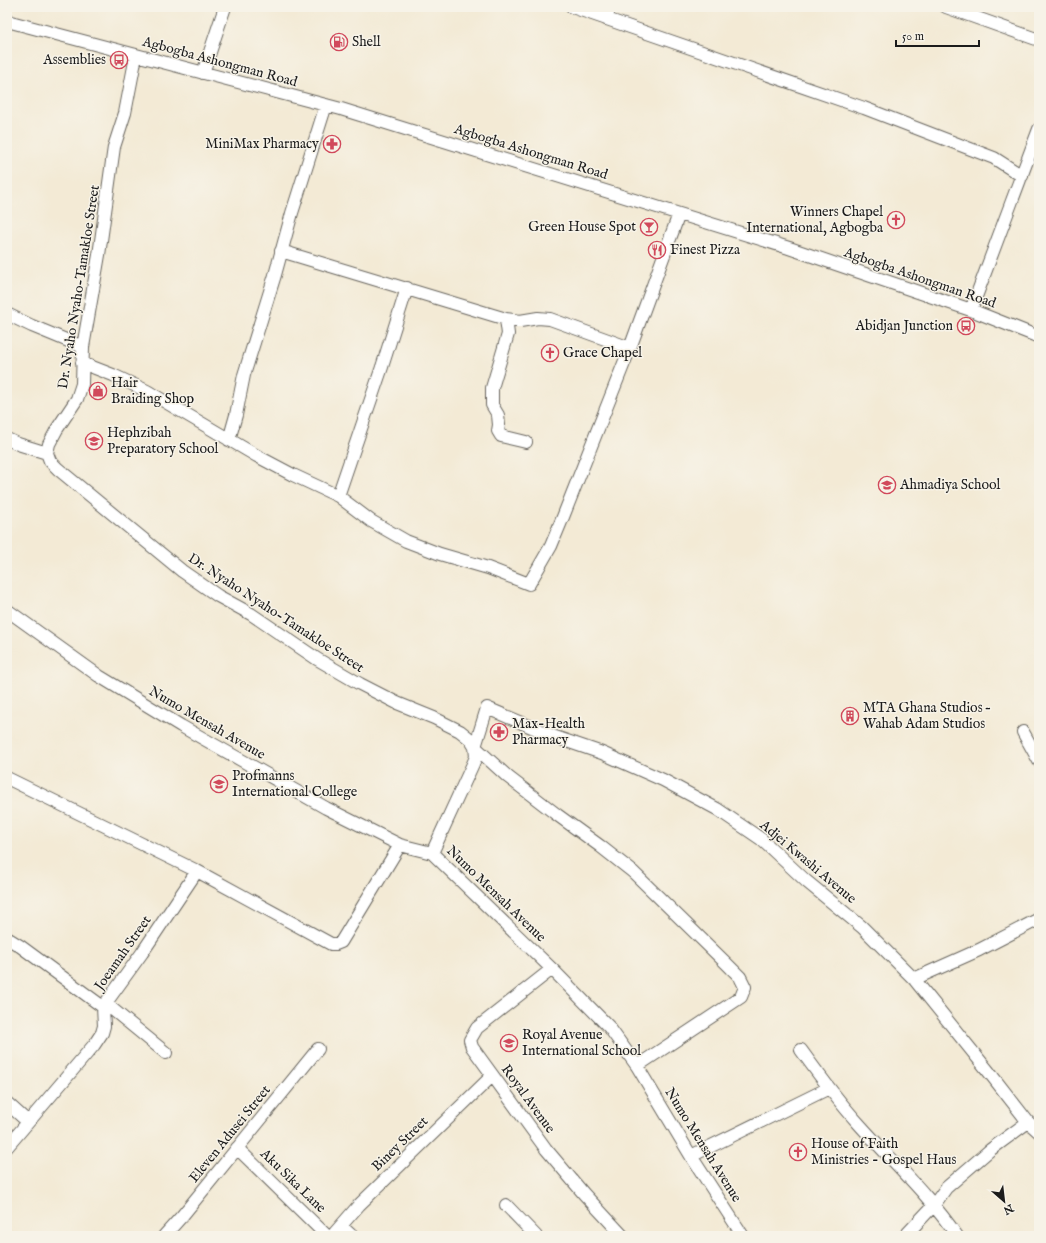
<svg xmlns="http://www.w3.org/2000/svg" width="1046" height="1243" viewBox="0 0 1046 1243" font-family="'IM FELL English',serif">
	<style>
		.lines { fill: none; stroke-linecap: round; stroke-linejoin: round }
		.minor-casing { stroke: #67645d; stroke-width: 14 }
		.minor { stroke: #fff; stroke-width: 12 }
		.labels { text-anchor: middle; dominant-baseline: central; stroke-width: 3; stroke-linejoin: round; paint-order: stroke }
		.poi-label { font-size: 14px; fill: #1c1c1c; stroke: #f7f3e8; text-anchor: start }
		.street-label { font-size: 14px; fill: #1c1c1c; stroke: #f7f3e8 }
	</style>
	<rect width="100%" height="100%" fill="#f7f3e8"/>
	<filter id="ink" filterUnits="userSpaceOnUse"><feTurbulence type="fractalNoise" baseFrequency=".025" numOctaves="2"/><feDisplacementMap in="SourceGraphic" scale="8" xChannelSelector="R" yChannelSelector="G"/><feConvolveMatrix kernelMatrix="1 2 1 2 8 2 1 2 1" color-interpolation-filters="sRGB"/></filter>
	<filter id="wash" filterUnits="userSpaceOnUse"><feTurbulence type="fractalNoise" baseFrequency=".012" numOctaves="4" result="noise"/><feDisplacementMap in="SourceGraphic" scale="16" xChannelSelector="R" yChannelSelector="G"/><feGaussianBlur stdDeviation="0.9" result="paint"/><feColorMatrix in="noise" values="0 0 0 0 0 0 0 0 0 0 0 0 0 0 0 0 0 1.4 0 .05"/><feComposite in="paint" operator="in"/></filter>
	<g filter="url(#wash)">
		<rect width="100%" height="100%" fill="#f3ead5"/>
	</g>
	<g filter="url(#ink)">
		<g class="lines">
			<defs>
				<path id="minor" d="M572 7 864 108 994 158 1022 176
					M946 7 1039 40
					M606 19 610 7
					M7 21 341 109 789 248 971 310 1039 337
					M136 56 125 113 114 147 99 255 83 347 82 384 77 399 57 429 49 444 47 453 50 461 58 469 182 571 218 596 251 614 317 659 360 684 397 703 434 718 460 731 470 739 475 747 476 757 472 766 432 853
					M203 73 225 7
					M281 251 506 319 520 321 538 318 550 319 630 348
					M971 310 1039 129
					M7 314 32 326 83 347
					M506 319 508 334 492 388V405L498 415 499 425 498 431 501 436 526 442
					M82 363 113 375 147 391 257 456 293 475 338 496 371 521 406 541 440 554 488 568 529 584 551 546 563 517 630 348 679 214
					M7 439 18 444 47 453
					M229 440 236 415 244 375 275 275 292 213 326 105
					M338 496 382 367 407 288
					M7 610 99 676 181 726 326 808 400 845 432 853 552 969 609 1027 637 1066 691 1156 743 1236
					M1023 732 1039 761
					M475 747 487 708 555 737 602 753 663 780 717 809 761 839 806 881 862 927 914 979 989 1072 1028 1122 1039 1132
					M475 747 508 777 556 814 600 846 633 872 726 963 740 977 745 987 741 997 637 1066
					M7 778 197 871 331 944H336L341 942 400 845
					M7 938 20 946 103 1007
					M552 969 477 1028 470 1040 472 1047 546 1149 584 1194 623 1236
					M914 979 979 950 1039 919
					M106 1004 166 1053
					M801 1050C819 1075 838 1101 859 1124 892 1161 929 1195 957 1236
					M7 1103 28 1122
					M7 1147 94 1045 102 1033 104 1026 103 1007 142 953 197 871
					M237 1148 327 1236
					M691 1156 829 1088
					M506 1205 536 1236
					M341 1226 352 1236
					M164 1236 182 1216 318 1049
					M332 1236 359 1205 492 1076
					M905 1236 934 1205 946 1188 990 1150 1028 1122"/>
			</defs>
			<use href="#minor" class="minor-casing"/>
			<use href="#minor" class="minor"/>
		</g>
	</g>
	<defs>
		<symbol id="fuel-ring" viewBox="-11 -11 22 22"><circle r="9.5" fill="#f7f3e8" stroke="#d1495b" stroke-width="1.5"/><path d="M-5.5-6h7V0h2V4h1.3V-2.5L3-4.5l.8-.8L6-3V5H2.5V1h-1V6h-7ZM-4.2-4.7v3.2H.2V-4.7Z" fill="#d1495b"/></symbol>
		<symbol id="bus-ring" viewBox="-11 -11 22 22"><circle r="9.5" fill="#f7f3e8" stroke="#d1495b" stroke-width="1.5"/><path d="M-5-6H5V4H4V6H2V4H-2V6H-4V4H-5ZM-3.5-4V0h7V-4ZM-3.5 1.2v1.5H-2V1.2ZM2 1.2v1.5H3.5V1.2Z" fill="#d1495b"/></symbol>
		<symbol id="pharmacy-ring" viewBox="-11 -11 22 22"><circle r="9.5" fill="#f7f3e8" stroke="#d1495b" stroke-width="1.5"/><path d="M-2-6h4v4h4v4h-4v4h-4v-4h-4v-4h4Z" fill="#d1495b"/></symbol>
		<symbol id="church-ring" viewBox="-11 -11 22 22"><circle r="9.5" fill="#f7f3e8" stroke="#d1495b" stroke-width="1.5"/><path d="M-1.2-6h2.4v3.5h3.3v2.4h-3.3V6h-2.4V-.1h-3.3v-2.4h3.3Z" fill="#d1495b"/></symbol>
		<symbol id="bar-ring" viewBox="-11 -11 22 22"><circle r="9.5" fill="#f7f3e8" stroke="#d1495b" stroke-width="1.5"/><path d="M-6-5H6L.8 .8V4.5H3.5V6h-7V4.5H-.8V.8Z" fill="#d1495b"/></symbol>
		<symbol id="restaurant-ring" viewBox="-11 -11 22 22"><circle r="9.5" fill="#f7f3e8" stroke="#d1495b" stroke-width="1.5"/><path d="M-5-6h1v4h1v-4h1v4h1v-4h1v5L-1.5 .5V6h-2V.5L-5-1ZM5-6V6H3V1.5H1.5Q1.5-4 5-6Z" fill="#d1495b"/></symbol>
		<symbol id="shop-ring" viewBox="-11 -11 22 22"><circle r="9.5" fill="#f7f3e8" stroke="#d1495b" stroke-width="1.5"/><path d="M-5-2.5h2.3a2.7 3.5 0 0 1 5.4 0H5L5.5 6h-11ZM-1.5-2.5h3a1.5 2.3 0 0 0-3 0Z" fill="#d1495b"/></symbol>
		<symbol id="school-ring" viewBox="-11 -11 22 22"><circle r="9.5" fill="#f7f3e8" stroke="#d1495b" stroke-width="1.5"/><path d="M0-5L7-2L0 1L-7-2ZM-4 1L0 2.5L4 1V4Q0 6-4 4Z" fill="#d1495b"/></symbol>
		<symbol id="building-ring" viewBox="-11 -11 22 22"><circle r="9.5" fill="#f7f3e8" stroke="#d1495b" stroke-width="1.5"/><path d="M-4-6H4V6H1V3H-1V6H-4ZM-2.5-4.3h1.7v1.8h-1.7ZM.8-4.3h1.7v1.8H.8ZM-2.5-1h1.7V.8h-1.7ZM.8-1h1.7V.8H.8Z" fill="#d1495b"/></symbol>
	</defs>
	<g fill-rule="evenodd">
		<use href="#fuel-ring" x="329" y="32" width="20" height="20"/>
		<use href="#bus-ring" x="109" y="50" width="20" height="20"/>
		<use href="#pharmacy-ring" x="322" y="134" width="20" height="20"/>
		<use href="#church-ring" x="886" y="210" width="20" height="20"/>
		<use href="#bar-ring" x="639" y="217" width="20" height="20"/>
		<use href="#restaurant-ring" x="647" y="240" width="20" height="20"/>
		<use href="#bus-ring" x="956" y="316" width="20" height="20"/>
		<use href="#church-ring" x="540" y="343" width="20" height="20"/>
		<use href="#shop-ring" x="88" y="381" width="20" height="20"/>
		<use href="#school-ring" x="84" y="431" width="20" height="20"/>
		<use href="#school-ring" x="877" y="475" width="20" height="20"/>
		<use href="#building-ring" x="840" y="706" width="20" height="20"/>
		<use href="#pharmacy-ring" x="489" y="722" width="20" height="20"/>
		<use href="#school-ring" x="209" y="774" width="20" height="20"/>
		<use href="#school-ring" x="499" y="1033" width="20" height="20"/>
		<use href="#church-ring" x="788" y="1142" width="20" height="20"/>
	</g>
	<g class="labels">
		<g class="poi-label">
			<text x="352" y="42">Shell</text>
			<text x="106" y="60" text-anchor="end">Assemblies</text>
			<text x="319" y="144" text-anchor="end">MiniMax Pharmacy</text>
			<text x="883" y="212" text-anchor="end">Winners Chapel<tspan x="883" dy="16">International, Agbogba</tspan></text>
			<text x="636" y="227" text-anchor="end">Green House Spot</text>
			<text x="670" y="250">Finest Pizza</text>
			<text x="953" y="326" text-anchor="end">Abidjan Junction</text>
			<text x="563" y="353">Grace Chapel</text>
			<text x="111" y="383">Hair<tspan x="111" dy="16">Braiding Shop</tspan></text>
			<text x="107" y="433">Hephzibah<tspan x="107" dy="16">Preparatory School</tspan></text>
			<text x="900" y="485">Ahmadiya School</text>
			<text x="863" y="708">MTA Ghana Studios –<tspan x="863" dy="16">Wahab Adam Studios</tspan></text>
			<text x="512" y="724">Max-Health<tspan x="512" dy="16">Pharmacy</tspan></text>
			<text x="232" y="776">Profmanns<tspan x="232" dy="16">International College</tspan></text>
			<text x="522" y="1035">Royal Avenue<tspan x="522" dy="16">International School</tspan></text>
			<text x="811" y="1144">House of Faith<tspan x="811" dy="16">Ministries - Gospel Haus</tspan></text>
		</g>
		<g class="street-label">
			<text transform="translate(220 62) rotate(15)">Agbogba Ashongman Road</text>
			<text transform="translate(531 152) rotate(17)">Agbogba Ashongman Road</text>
			<text transform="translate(920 278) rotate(19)">Agbogba Ashongman Road</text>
			<text transform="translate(79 287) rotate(-81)">Dr. Nyaho Nyaho-Tamakloe Street</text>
			<text transform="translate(276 613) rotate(33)">Dr. Nyaho Nyaho-Tamakloe Street</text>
			<text transform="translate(207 723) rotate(30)">Numo Mensah Avenue</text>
			<text transform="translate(808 862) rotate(40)">Adjei Kwashi Avenue</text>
			<text transform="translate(496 894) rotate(44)">Numo Mensah Avenue</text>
			<text transform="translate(123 953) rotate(-55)">Joeamah Street</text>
			<text transform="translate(528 1099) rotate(54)">Royal Avenue</text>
			<text transform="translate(230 1134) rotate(-51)">Eleven Adusei Street</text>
			<text transform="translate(400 1144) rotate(-44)">Biney Street</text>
			<text transform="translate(703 1145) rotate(58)">Numo Mensah Avenue</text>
			<text transform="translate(293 1181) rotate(44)">Aku Sika Lane</text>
		</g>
	</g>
	<rect width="1046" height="1243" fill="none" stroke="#f7f3e8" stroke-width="24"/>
	<g transform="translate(1004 1201) rotate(152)" stroke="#f7f3e8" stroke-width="3" paint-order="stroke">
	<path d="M0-3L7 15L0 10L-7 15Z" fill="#1c1c1c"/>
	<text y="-6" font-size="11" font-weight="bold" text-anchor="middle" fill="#1c1c1c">N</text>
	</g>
	<path d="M896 40v6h83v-6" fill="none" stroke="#1c1c1c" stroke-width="2"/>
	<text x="902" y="40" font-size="12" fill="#1c1c1c" stroke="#f7f3e8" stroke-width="3" paint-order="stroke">50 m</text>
</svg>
